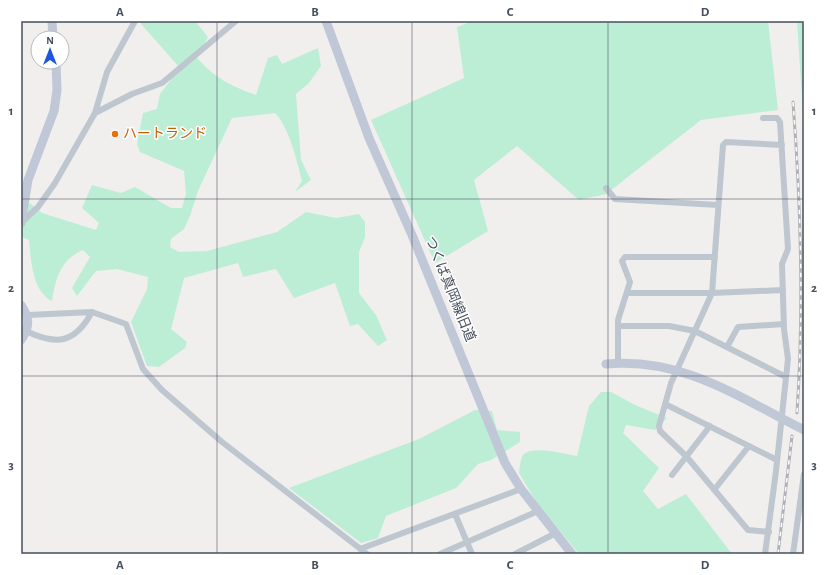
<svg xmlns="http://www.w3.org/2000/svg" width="825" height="575" viewBox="0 0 825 575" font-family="'Alegreya Sans','Noto Sans JP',sans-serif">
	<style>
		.green { fill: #bceed6 }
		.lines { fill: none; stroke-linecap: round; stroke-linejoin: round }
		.street { stroke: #bec6d0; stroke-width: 6 }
		.secondary { stroke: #c0c8d7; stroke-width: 9 }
		.rail-casing { stroke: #b0b2b8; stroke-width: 3 }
		.rail { stroke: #fff; stroke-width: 1.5; stroke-dasharray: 4.5; stroke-linecap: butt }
		.grid { fill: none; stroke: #464f5b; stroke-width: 1; stroke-opacity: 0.55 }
		.food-dot { fill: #e8710a; stroke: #fff; stroke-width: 1.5 }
		.labels { text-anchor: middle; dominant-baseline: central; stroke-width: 3; stroke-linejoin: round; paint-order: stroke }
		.food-label { font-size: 14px; fill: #c56008; stroke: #fff; text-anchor: start }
		.street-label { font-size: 14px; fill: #464f5b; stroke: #fff }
		.neatline { fill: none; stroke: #464f5b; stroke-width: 1.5 }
		.grid-label { font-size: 13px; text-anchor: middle; font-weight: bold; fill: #464f5b }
	</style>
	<rect width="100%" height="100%" fill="#f1eeee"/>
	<path class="green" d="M141 21H195L208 37 197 58C215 78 231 86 256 95L268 58 277 55 282 64 318 48 321 66 309 83 296 94 301 160 311 180 295 192 302 181C297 161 289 127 275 113L232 118 198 191 190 216 184 229 171 239 170 247 179 252 207 251 277 232 306 212 336 218 359 214 365 222V237L359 252V293L376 315 387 340 378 346 358 324 350 326 335 283 294 298 276 269 243 277 238 263 184 278 171 329 187 342 185 348 159 367 147 366 131 322 147 289 148 277 117 269 96 271 77 296 72 288 90 257 83 250C60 260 56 278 52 301 32 291 31 260 29 240L21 237V200L31 204 42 213 96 230 99 223 82 208 92 185 121 193 135 187 171 208H182L186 194 184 171 140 152 137 144 143 113 157 109 160 94 180 68 141 24Z
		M472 21H768L778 110 701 120 606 194 579 200 517 146 474 180 488 231 435 263 371 120 464 78 457 27Z
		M797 21H804V130Z
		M601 392H611L635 405 667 418 655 430 626 425 623 433 659 468 643 491 658 509 686 494 732 554H579L537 503 519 473C520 468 520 459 523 455 532 445 564 454 577 456L589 406Z
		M475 410 492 411 497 430 520 432V442L491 460 478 464 456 488 386 516 378 538 361 543 289 488 419 439Z"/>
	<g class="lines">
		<path class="street" d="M95 113 132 94 162 83 236 21
			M763 118H777L780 122 788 249 782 264 784 329 788 359 776 471 765 554
			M606 188 615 199 718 205
			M22 222 38 207 55 183 95 113 107 72 135 21
			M627 293H712L783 290
			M28 315 92 312 126 324 143 369 162 390 222 442 367 554
			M622 326H669L695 331 786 377
			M26 331C57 346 75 343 92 312
			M727 347 738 327 784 324
			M618 363V320L630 282 622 261 625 257H715
			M665 404 777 460
			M672 475 710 426
			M714 490 749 446
			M455 514 472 554
			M769 532 748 530 686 456 660 431 659 426 671 383 712 293 723 145 726 142 782 145
			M360 549 521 489
			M440 554 538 511
			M515 554 556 533
			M793 554 804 474"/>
		<path class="secondary" d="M52 21 53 38
			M326 21 369 138 412 235 505 463 521 489 572 554
			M21 223 28 180 54 111 57 90 56 62
			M21 305C30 318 30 327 21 340
			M606 364C683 357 738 397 804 430"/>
		<defs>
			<path id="rail" d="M793 102C801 206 804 309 797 413
				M778 554 792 436"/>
		</defs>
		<use href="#rail" class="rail-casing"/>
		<use href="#rail" class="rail"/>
	</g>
	<path class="grid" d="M217 21V554M412 21V554M608 21V554M21 199H804M21 376H804"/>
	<circle class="food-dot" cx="115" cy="134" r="4"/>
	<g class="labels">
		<g class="food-label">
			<text x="123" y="134">ハートランド</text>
		</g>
		<g class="street-label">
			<text transform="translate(450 289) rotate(68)">つくば真岡線旧道</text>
		</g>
	</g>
	<rect width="825" height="575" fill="none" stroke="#ffffff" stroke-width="44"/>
	<g transform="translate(50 50)"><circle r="19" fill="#ffffff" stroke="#b5b9bd"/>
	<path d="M0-3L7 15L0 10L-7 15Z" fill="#1a56df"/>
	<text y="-6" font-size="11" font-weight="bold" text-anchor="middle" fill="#464f5b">N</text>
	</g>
	<rect x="22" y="22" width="781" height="531" class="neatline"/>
	<g class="grid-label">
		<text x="120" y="16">A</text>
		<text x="315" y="16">B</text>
		<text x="510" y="16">C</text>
		<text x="705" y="16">D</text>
		<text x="11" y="115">1</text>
		<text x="814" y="115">1</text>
		<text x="11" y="292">2</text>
		<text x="814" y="292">2</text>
		<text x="11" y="469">3</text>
		<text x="814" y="469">3</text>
		<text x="120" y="569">A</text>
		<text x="315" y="569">B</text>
		<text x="510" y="569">C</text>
		<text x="705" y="569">D</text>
	</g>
</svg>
